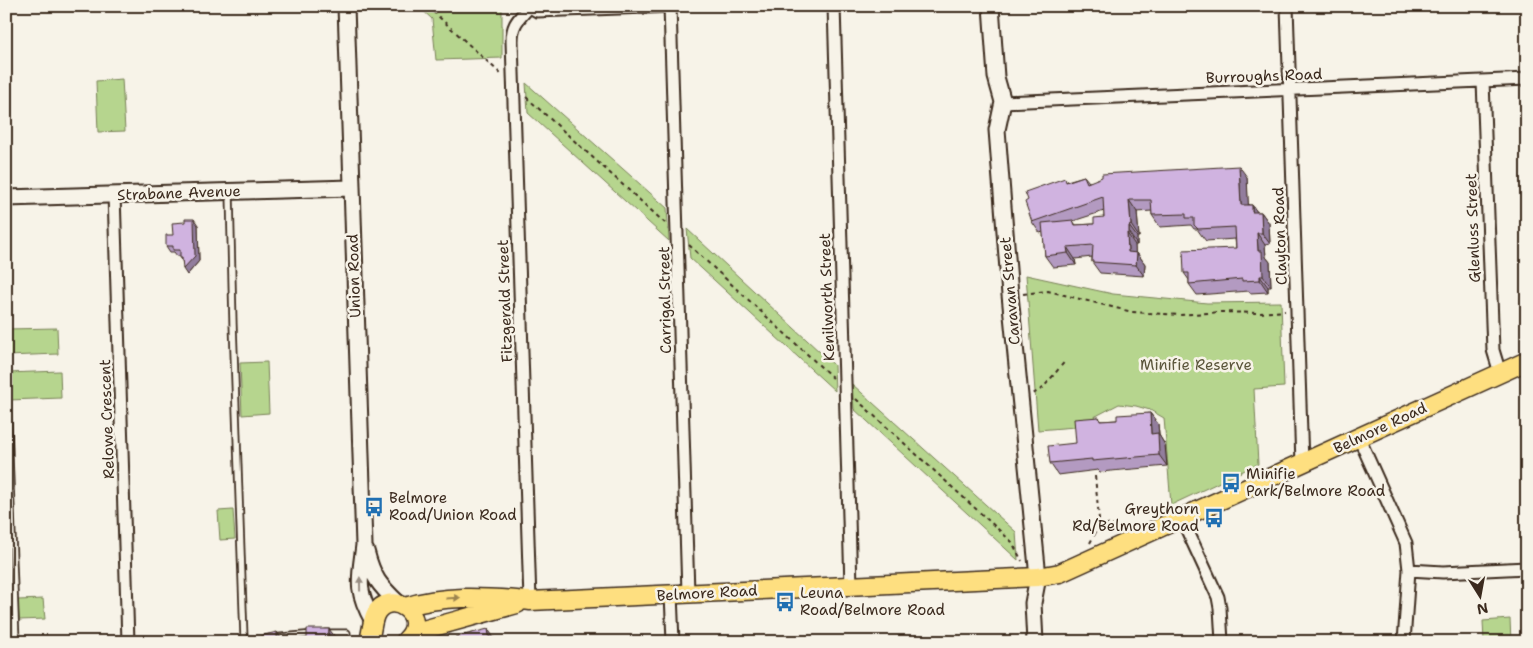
<svg xmlns="http://www.w3.org/2000/svg" width="1533" height="648" viewBox="0 0 1533 648" font-family="'Shantell Sans',sans-serif">
	<style>
		.green { fill: #b6d58e; stroke: #788056 }
		.lines { fill: none; stroke-linecap: round; stroke-linejoin: round }
		.lane-casing { stroke: #3b2a1e; stroke-width: 9 }
		.street-casing { stroke: #3b2a1e; stroke-width: 15 }
		.secondary-casing { stroke: #3b2a1e; stroke-width: 19 }
		.primary-casing { stroke: #3b2a1e; stroke-width: 21 }
		.path { stroke: #3b2a1e; stroke-width: 2; stroke-dasharray: 4 4; stroke-linecap: butt }
		.lane { stroke: #f7f3e8; stroke-width: 5.5 }
		.street { stroke: #f7f3e8; stroke-width: 11 }
		.secondary { stroke: #f7f3e8; stroke-width: 15 }
		.primary { stroke: #fedf80; stroke-width: 18 }
		.wall { fill: #b39ac1; stroke: #3b2a1e; fill-rule: evenodd }
		.shaded-wall { fill: #927d9d; stroke: #3b2a1e }
		.building { fill: #d0b3e0; stroke: #3b2a1e }
		.oneway { fill: #998e83 }
		.oneway2 { fill: #9c844f }
		.labels { text-anchor: middle; dominant-baseline: central; stroke-width: 5; stroke-linejoin: round; paint-order: stroke }
		.street-label { font-size: 15px; fill: #3b2a1e; stroke: #f7f3e8 }
		.park-label { font-size: 15px; fill: #5a553a; stroke: #f7f3e8 }
		.poi-label { font-size: 15px; fill: #3b2a1e; stroke: #f7f3e8; text-anchor: start }
	</style>
	<rect width="100%" height="100%" fill="#f7f3e8"/>
	<filter id="ink" filterUnits="userSpaceOnUse"><feTurbulence type="fractalNoise" baseFrequency=".02" numOctaves="2"/><feDisplacementMap in="SourceGraphic" scale="10" xChannelSelector="R" yChannelSelector="G"/><feConvolveMatrix kernelMatrix="1 2 1 2 8 2 1 2 1" color-interpolation-filters="sRGB"/></filter>
	<g filter="url(#ink)">
		<path class="green" d="M418 6H443L448 11 502 6V58L436 60 432 19Z
			M122 79 125 131 98 132 96 81Z
			M526 83 667 208 669 241 528 113Z
			M687 229 834 365 835 391 690 258Z
			M1026 275 1113 294 1207 303 1281 302 1284 387 1254 389 1258 464 1171 505 1164 418 1150 410 1136 406 1119 404 1075 427 1038 430Z
			M57 328 58 354 7 356 6 329Z
			M267 362 269 413 242 415 240 363Z
			M60 371 61 398 9 400 8 373Z
			M852 384 1016 532 1018 560 854 409Z
			M233 510 235 539 220 540 218 511Z
			M43 599 45 619 19 620 18 600Z
			M1510 619 1511 642H1484L1483 621Z"/>
		<g class="lines">
			<defs>
				<path id="lane" d="M230 193 233 324 244 638 246 642
					M6 372 16 642
					M326 633H347
					M260 642 270 638 315 634"/>
				<path id="street" d="M670 6 688 593
					M834 6 851 586
					M1287 6 1302 464
					M530 7 537 11 675 6
					M1483 81 1493 350 1500 373
					M1003 102 1527 79
					M114 194 128 642
					M1359 438 1406 543 1409 570 1404 642
					M1182 519 1218 597 1220 608 1222 642
					M1409 570 1443 572 1527 568
					M671 594 673 642
					M530 601 512 41C512 23 519 19 530 6"/>
				<path id="secondary" d="M346 6 364 545C360 579 355 589 373 621
					M991 6 996 77 1003 102 997 130 1010 295 1038 577 1033 603 1035 642
					M6 198 351 188
					M366 551C373 578 379 585 399 604"/>
				<path id="primary" d="M405 607C447 594 487 598 530 601L1038 577 1060 573 1527 361
					M412 633 517 604
					M369 642C371 634 372 622 375 615 388 587 432 615 406 640"/>
			</defs>
			<use href="#lane" class="lane-casing"/>
			<use href="#street" class="street-casing"/>
			<use href="#secondary" class="secondary-casing"/>
			<use href="#primary" class="primary-casing"/>
			<path class="path" d="M427 6 502 75
				M526 97 665 223
				M689 245 834 379
				M1023 294 1048 291 1132 312 1179 315 1221 312 1260 313 1285 311
				M1033 394 1043 388 1066 360
				M856 399 1012 542 1022 561
				M1095 476 1099 519 1102 526
				M1090 543 1098 528 1108 524 1122 529"/>
			<use href="#lane" class="lane"/>
			<use href="#street" class="street"/>
			<use href="#secondary" class="secondary"/>
			<use href="#primary" class="primary"/>
		</g>
		<path class="wall" d="M1084 176 1089 182 1247 177 1248 205H1252L1257 212H1261L1269 223 1270 244 1265 245 1266 257 1270 262 1271 287H1268V292L1250 293 1249 291 1197 295 1189 284V280L1184 273 1236 248 1235 239 1206 241 1202 236 1197 229H1194L1191 225 1160 227 1152 215V211L1137 212 1139 237H1137V245H1135V253H1137L1145 264 1144 276 1100 273 1092 262V257L1075 259 1076 265 1053 267 1045 256 1043 232 1040 233 1032 222 1067 181ZM1104 211V217L1094 224 1076 225 1073 221Z
			M198 225 199 261 187 275 182 261 180 256H177L174 252H170L166 246Z
			M1150 413 1158 424 1159 435 1165 445 1167 466 1100 472 1098 470 1058 475 1050 463 1076 443 1099 417 1101 421 1117 420Z"/>
		<path class="shaded-wall" d="M1239 166 1247 177 1249 217 1241 205Z
			M1129 200 1137 212 1139 237 1131 225Z
			M1252 205 1260 216 1252 212Z
			M1261 212 1269 223 1270 244 1262 233Z
			M194 219 198 225 199 261 187 275 183 269Z
			M1129 226 1137 237V245L1129 233Z
			M1127 233 1135 245 1136 264 1128 252Z
			M1257 233 1265 245 1266 257 1270 262 1271 287 1263 276 1258 251Z
			M1067 247 1075 259 1076 265 1068 253Z
			M1137 253 1145 264 1144 276 1136 265Z
			M1260 276 1268 287V292L1260 280Z
			M1150 413 1158 424 1159 435 1165 445 1167 466 1159 455 1151 434Z
			M329 629 336 638 335 642H328Z
			M488 629 494 638 495 642H490Z
			M277 632 283 641V642H277Z"/>
		<path class="building" d="M1239 166 1241 205H1252V212H1261L1262 233H1257L1258 251H1262L1263 276H1260V280L1242 281V279L1189 284V273H1184L1183 250 1236 248 1235 227 1198 229 1194 225V218H1186V214L1152 215 1151 200H1129L1131 225 1129 226V233H1127L1128 252 1137 253 1136 265 1092 262 1093 245 1067 247 1068 253 1045 256 1042 223 1073 220 1075 225 1094 224V218L1104 217 1103 197 1032 222 1025 202 1028 200 1025 192 1065 178 1066 182 1084 176 1087 183 1102 177V174Z
			M185 219H194L195 256 183 269 182 258H180V250H173V246H166V235H173L172 223 185 222Z
			M1150 413 1151 434 1158 433 1159 455 1092 461V459L1050 463 1048 446 1076 443 1074 419 1099 417 1100 421 1117 420V415Z
			M307 629H329L328 642H307Z
			M488 629 490 642H457L456 637Z
			M277 632V642H255L260 636Z"/>
		<defs><path id="oneway-solid" d="M-6-.8H1V-3.2L6.5 0L1 3.2V.8H-6Z" transform="scale(1.25)"/></defs>
		<use class="oneway" href="#oneway-solid" transform="translate(360 584) rotate(-91)"/>
		<use class="oneway2" href="#oneway-solid" transform="translate(453 598) rotate(-3)"/>
	</g>
	<defs>
		<symbol id="bus-bare" viewBox="-9 -9 18 18"><path d="M-5-6H5V4H4V6H2V4H-2V6H-4V4H-5ZM-3.5-4V0h7V-4ZM-3.5 1.2v1.5H-2V1.2ZM2 1.2v1.5H3.5V1.2Z" fill="#1f6fb2" stroke="#f7f3e8" stroke-width="2.5" paint-order="stroke"/></symbol>
	</defs>
	<g fill-rule="evenodd">
		<use href="#bus-bare" x="1217" y="469" width="28" height="28"/>
		<use href="#bus-bare" x="360" y="493" width="28" height="28"/>
		<use href="#bus-bare" x="1200" y="504" width="28" height="28"/>
		<use href="#bus-bare" x="771" y="588" width="28" height="28"/>
	</g>
	<g class="labels">
		<g class="street-label">
			<text transform="translate(1264 76) rotate(-2)">Burroughs Road</text>
			<text transform="translate(179 193) rotate(-2)">Strabane Avenue</text>
			<text transform="translate(1473 228) rotate(-92)">Glenluss Street</text>
			<text transform="translate(1280 236) rotate(-92)">Clayton Road</text>
			<text transform="translate(354 276) rotate(-92)">Union Road</text>
			<text transform="translate(1010 291) rotate(-95)">Caravan Street</text>
			<text transform="translate(827 297) rotate(-92)">Kenilworth Street</text>
			<text transform="translate(665 300) rotate(-91)">Carrigal Street</text>
			<text transform="translate(505 301) rotate(-92)">Fitzgerald Street</text>
			<text transform="translate(107 419) rotate(-92)">Relowe Crescent</text>
			<text transform="translate(1380 428) rotate(-25)">Belmore Road</text>
			<text transform="translate(707 593) rotate(-3)">Belmore Road</text>
		</g>
		<g class="park-label">
			<text x="1196" y="365">Minifie Reserve</text>
		</g>
		<g class="poi-label">
			<text x="1246" y="474">Minifie<tspan x="1246" dy="17">Park/Belmore Road</tspan></text>
			<text x="389" y="498">Belmore<tspan x="389" dy="17">Road/Union Road</tspan></text>
			<text x="1199" y="509" text-anchor="end">Greythorn<tspan x="1199" dy="17">Rd/Belmore Road</tspan></text>
			<text x="800" y="593">Leuna<tspan x="800" dy="17">Road/Belmore Road</tspan></text>
		</g>
	</g>
	<rect width="1533" height="648" fill="none" stroke="#f7f3e8" stroke-width="25"/>
	<rect x="12" y="12" width="1508" height="623" fill="none" stroke="#3b2a1e" stroke-width="2" filter="url(#ink)"/>
	<g transform="translate(1480 596) rotate(169)" stroke="#f7f3e8" stroke-width="4" paint-order="stroke">
	<path d="M0-4L9 19L0 12L-9 19Z" fill="#3b2a1e"/>
	<text y="-8" font-size="14" font-weight="bold" text-anchor="middle" fill="#3b2a1e">N</text>
	</g>
</svg>
